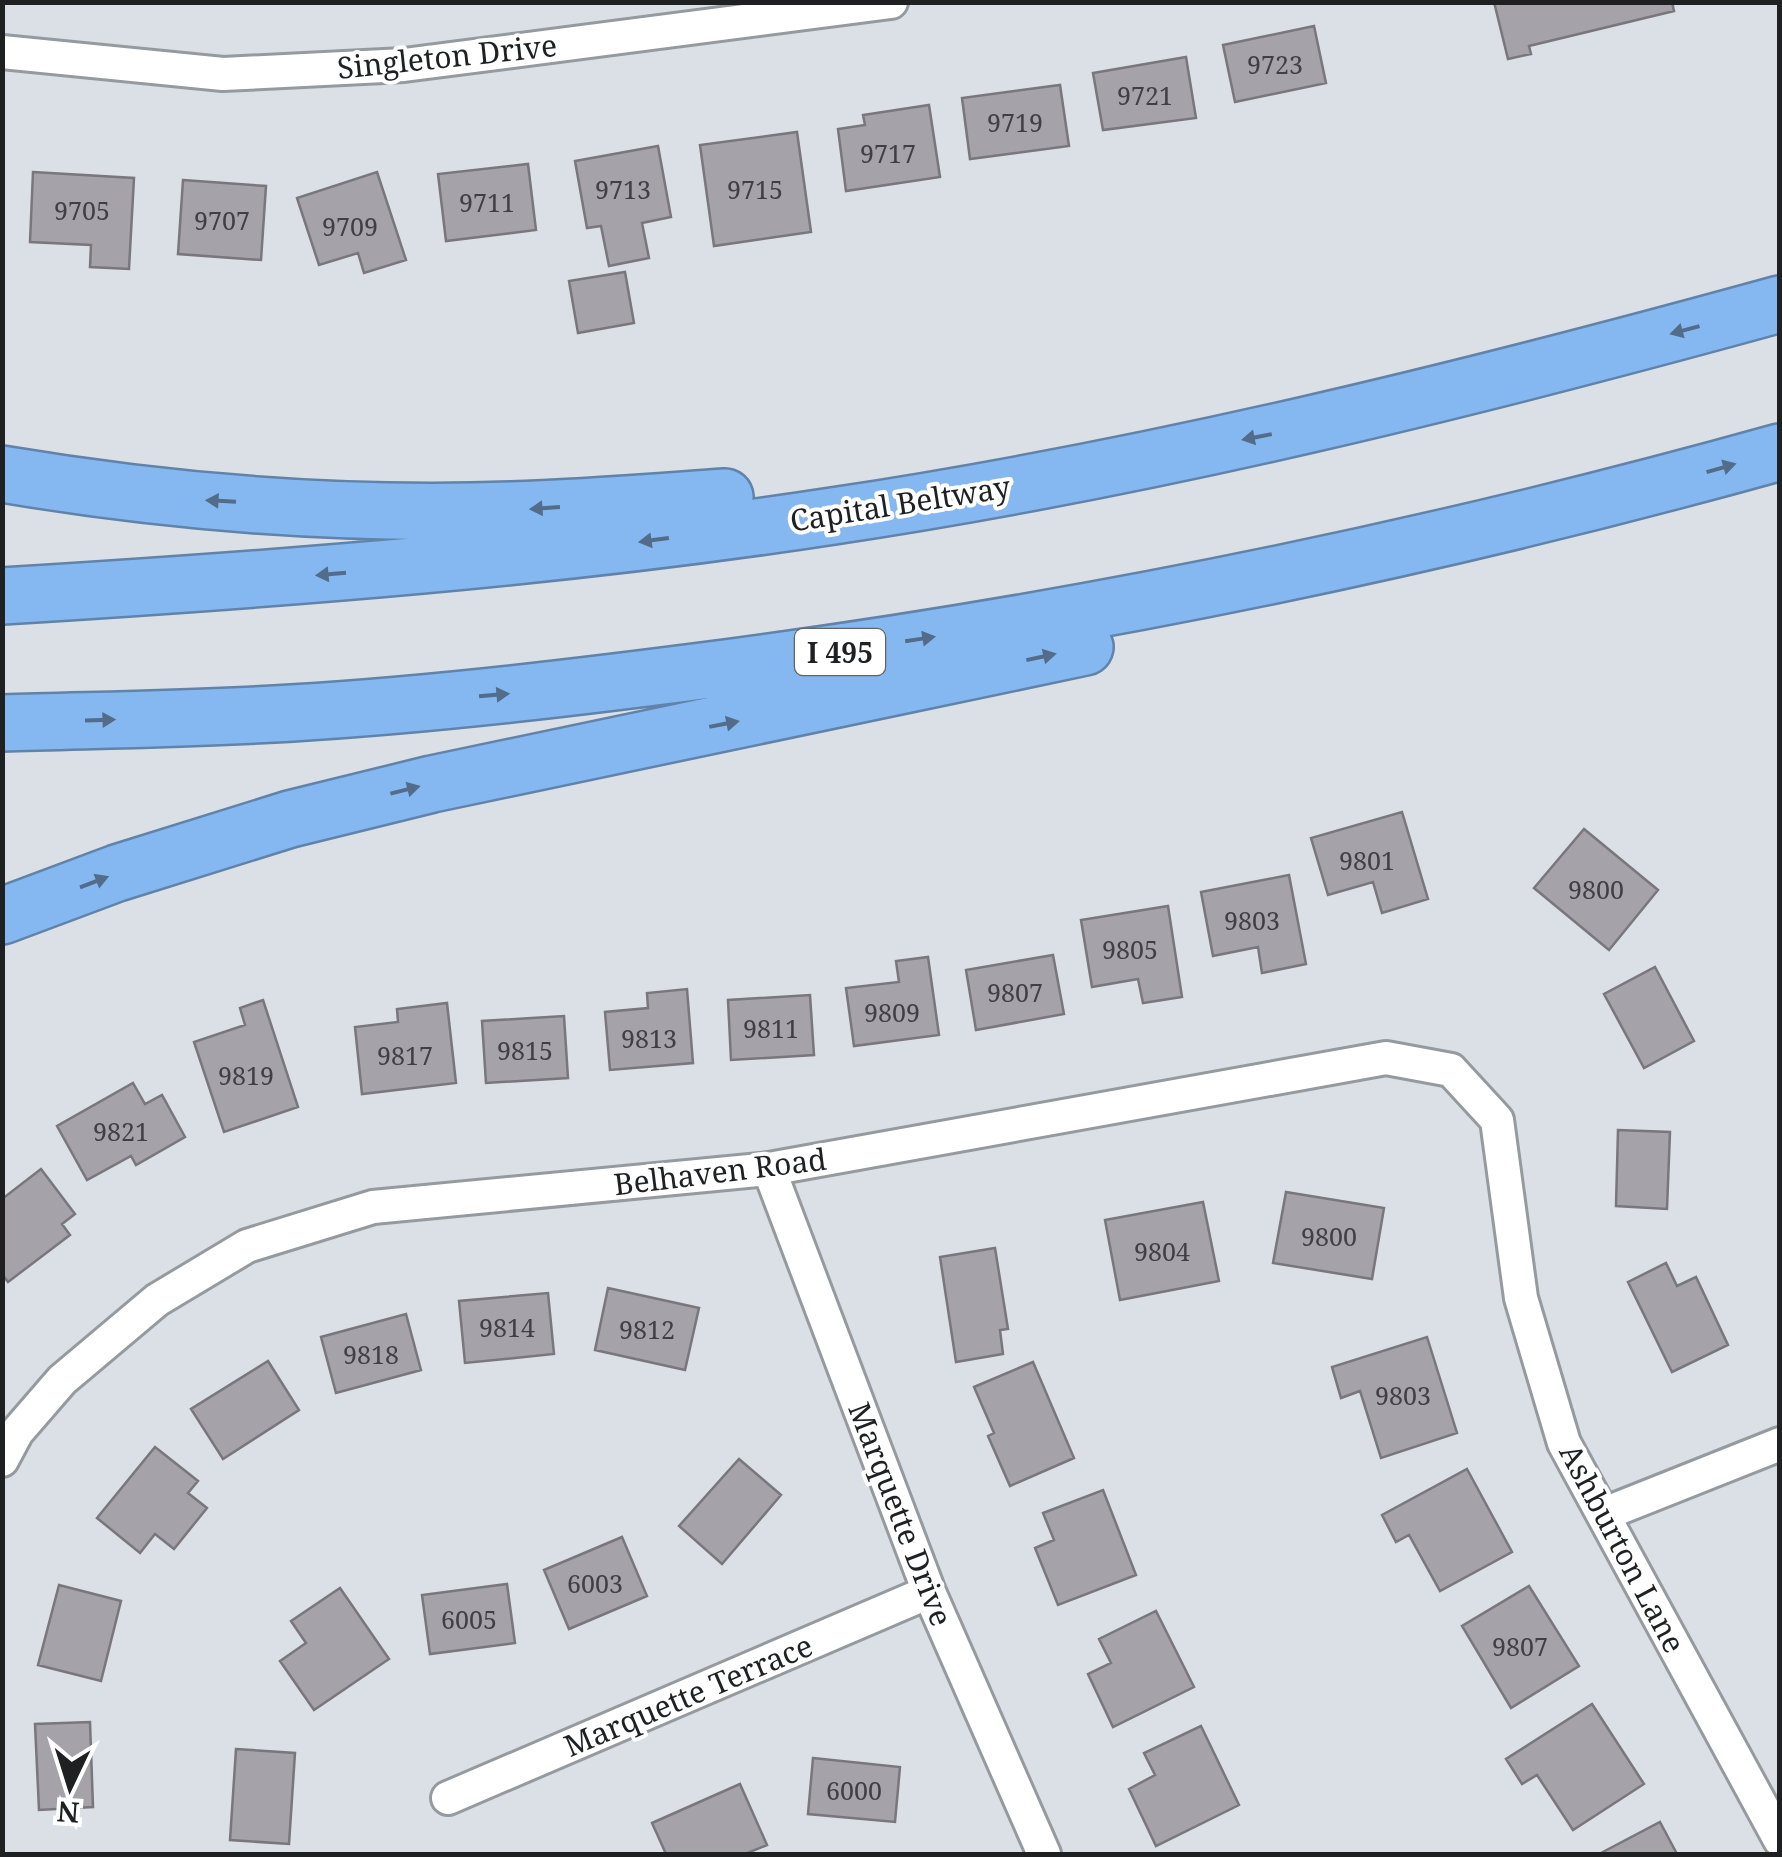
<svg xmlns="http://www.w3.org/2000/svg" width="1782" height="1857" viewBox="0 0 1782 1857" font-family="'Noto Serif',serif">
	<style>
		.building { fill: #a5a2a9; stroke: #79767c; stroke-width: 2.5 }
		.lines { fill: none; stroke-linecap: round; stroke-linejoin: round }
		.street-casing { stroke: #959a9f; stroke-width: 38 }
		.highway-casing { stroke: #6183a9; stroke-width: 60 }
		.street { stroke: #fff; stroke-width: 32 }
		.highway { stroke: #85b8f1; stroke-width: 55 }
		.oneway { fill: #526c8a }
		.labels { text-anchor: middle; dominant-baseline: central; stroke-width: 8; stroke-linejoin: round; paint-order: stroke }
		.number-label { font-size: 25px; fill: #404044 }
		.shield { fill: #fff; stroke: #626364; stroke-width: 2.5 }
		.shield-label { font-size: 28px; font-weight: bold; fill: #1e2022 }
		.street-label { font-size: 30px; fill: #1e2022; stroke: #fff }
	</style>
	<rect width="100%" height="100%" fill="#dae0e5"/>
	<path class="building" d="M1494 2H1672L1674 11 1529 46 1531 54 1508 59Z
		M1314 26 1326 83 1235 102 1223 45Z
		M1186 57 1196 118 1103 130 1093 73Z
		M1060 85 1069 146 970 159 962 98Z
		M929 105 940 177 846 191 838 129 865 125 863 115Z
		M797 132 811 232 714 246 700 145Z
		M658 146 671 217 642 223 649 258 609 266 601 226 587 228 575 161Z
		M528 164 536 230 446 241 438 174Z
		M33 172 134 178 129 269 90 267 91 245 30 242Z
		M377 172 406 260 364 273 358 253 319 265 297 198Z
		M183 180 266 186 261 260 178 254Z
		M625 272 634 323 578 333 569 281Z
		M1402 812 1428 899 1382 913 1373 882 1328 895 1311 838Z
		M1584 829 1658 890 1609 950 1534 888Z
		M1289 875 1306 964 1262 973 1258 947 1213 956 1201 892Z
		M1168 906 1182 997 1143 1003 1138 979 1092 987 1081 920Z
		M1053 955 1064 1014 976 1030 966 970Z
		M928 957 939 1035 854 1046 846 988 899 982 896 961Z
		M1655 967 1694 1041 1644 1068 1604 994Z
		M687 989 693 1063 610 1070 605 1012 648 1008 647 993Z
		M810 995 814 1055 731 1060 728 1000Z
		M263 1000 298 1107 224 1132 194 1042 245 1025 240 1008Z
		M447 1003 456 1083 362 1094 355 1027 398 1022 397 1009Z
		M564 1016 568 1078 486 1083 482 1021Z
		M133 1083 145 1104 162 1095 185 1137 136 1165 131 1156 87 1180 57 1126Z
		M1618 1130 1670 1132 1667 1209 1616 1206Z
		M41 1169 75 1214 62 1224 70 1235 8 1282 2 1274V1199Z
		M1286 1192 1384 1208 1372 1279 1273 1263Z
		M1203 1202 1219 1281 1120 1300 1105 1220Z
		M995 1248 1008 1329 1000 1330 1003 1354 956 1362 940 1257Z
		M1666 1263 1677 1286 1696 1277 1728 1345 1672 1372 1628 1282Z
		M608 1288 699 1308 685 1370 595 1350Z
		M548 1293 554 1354 465 1363 459 1301Z
		M406 1314 421 1370 336 1393 321 1337Z
		M1427 1337 1457 1433 1381 1458 1360 1391 1341 1398 1332 1367Z
		M268 1361 299 1410 223 1459 191 1409Z
		M1033 1362 1074 1458 1010 1486 988 1436 994 1433 974 1387Z
		M155 1447 198 1481 188 1493 207 1508 174 1549 155 1534 140 1553 97 1518Z
		M739 1459 781 1495 722 1564 679 1526Z
		M1467 1469 1512 1552 1440 1591 1409 1535 1396 1542 1382 1515Z
		M1103 1490 1136 1575 1058 1605 1035 1548 1054 1540 1043 1513Z
		M622 1537 647 1596 569 1629 544 1570Z
		M507 1584 515 1643 430 1654 422 1595Z
		M59 1585 121 1601 101 1681 38 1665Z
		M1529 1586 1579 1666 1511 1708 1462 1626Z
		M340 1588 389 1659 314 1710 280 1661 306 1643 291 1621Z
		M1156 1611 1194 1687 1113 1727 1088 1674 1111 1663 1099 1639Z
		M1592 1704 1644 1784 1573 1830 1537 1775 1522 1784 1506 1759Z
		M90 1722 93 1807 39 1810 35 1724Z
		M1201 1726 1239 1805 1156 1846 1129 1789 1155 1775 1144 1753Z
		M236 1749 295 1753 289 1844 230 1840Z
		M813 1758 900 1767 895 1822 808 1814Z
		M740 1784 767 1845 745 1854H666L652 1823Z
		M1660 1822 1677 1854H1599Z"/>
	<g class="lines">
		<defs>
			<path id="street" d="M2 52 223 74 404 65 891 2
				M769 1169 929 1592 1044 1854
				M2 1460 17 1432 62 1380 157 1300 247 1246 373 1207 769 1169 1386 1058 1451 1070 1497 1120 1521 1298 1564 1443 1780 1840
				M1604 1514 1780 1444
				M448 1798 929 1592"/>
			<path id="highway" d="M2 474C169 502 342 516 511 510 582 508 654 502 725 497
				M2 596C280 579 558 558 833 516 1153 468 1468 390 1780 304
				M2 723C99 720 196 719 292 713 440 704 587 686 733 667 1086 620 1436 548 1780 452
				M2 916 117 873 290 819 432 784 1085 647"/>
		</defs>
		<use href="#street" class="street-casing"/>
		<use href="#highway" class="highway-casing"/>
		<use href="#street" class="street"/>
		<use href="#highway" class="highway"/>
	</g>
	<defs><path id="oneway-solid" d="M-6-.8H1V-3.2L6.5 0L1 3.2V.8H-6Z" transform="scale(2.5)"/></defs>
	<g class="oneway">
		<use href="#oneway-solid" transform="translate(1685 330) rotate(165)"/>
		<use href="#oneway-solid" transform="translate(1257 437) rotate(169)"/>
		<use href="#oneway-solid" transform="translate(1721 468) rotate(-16)"/>
		<use href="#oneway-solid" transform="translate(221 501) rotate(-177)"/>
		<use href="#oneway-solid" transform="translate(545 508) rotate(176)"/>
		<use href="#oneway-solid" transform="translate(654 540) rotate(172)"/>
		<use href="#oneway-solid" transform="translate(331 574) rotate(175)"/>
		<use href="#oneway-solid" transform="translate(920 639) rotate(-9)"/>
		<use href="#oneway-solid" transform="translate(1041 657) rotate(-12)"/>
		<use href="#oneway-solid" transform="translate(494 695) rotate(-5)"/>
		<use href="#oneway-solid" transform="translate(100 720) rotate(-2)"/>
		<use href="#oneway-solid" transform="translate(724 724) rotate(-11)"/>
		<use href="#oneway-solid" transform="translate(405 790) rotate(-14)"/>
		<use href="#oneway-solid" transform="translate(94 882) rotate(-21)"/>
	</g>
	<g class="labels">
		<g class="number-label">
			<text x="1275" y="64">9723</text>
			<text x="1145" y="95">9721</text>
			<text x="1015" y="122">9719</text>
			<text x="888" y="153">9717</text>
			<text x="623" y="189">9713</text>
			<text x="755" y="189">9715</text>
			<text x="487" y="202">9711</text>
			<text x="82" y="210">9705</text>
			<text x="222" y="220">9707</text>
			<text x="350" y="226">9709</text>
			<text x="1367" y="860">9801</text>
			<text x="1596" y="889">9800</text>
			<text x="1252" y="920">9803</text>
			<text x="1130" y="949">9805</text>
			<text x="1015" y="992">9807</text>
			<text x="892" y="1012">9809</text>
			<text x="771" y="1028">9811</text>
			<text x="649" y="1038">9813</text>
			<text x="525" y="1050">9815</text>
			<text x="405" y="1055">9817</text>
			<text x="246" y="1075">9819</text>
			<text x="121" y="1131">9821</text>
			<text x="1329" y="1236">9800</text>
			<text x="1162" y="1251">9804</text>
			<text x="507" y="1327">9814</text>
			<text x="647" y="1329">9812</text>
			<text x="371" y="1354">9818</text>
			<text x="1403" y="1395">9803</text>
			<text x="595" y="1583">6003</text>
			<text x="469" y="1619">6005</text>
			<text x="1520" y="1646">9807</text>
			<text x="854" y="1790">6000</text>
		</g>
		<rect class="shield" x="795" y="629" width="90" height="46" rx="8"/>
		<g class="shield-label">
			<text x="840" y="652">I 495</text>
		</g>
		<g class="street-label">
			<text transform="translate(447 56) rotate(-6)">Singleton Drive</text>
			<text transform="translate(900 503) rotate(-9)">Capital Beltway</text>
			<text transform="translate(720 1171) rotate(-7)">Belhaven Road</text>
			<text transform="translate(901 1514) rotate(69)">Marquette Drive</text>
			<text transform="translate(1623 1548) rotate(62)">Ashburton Lane</text>
			<text transform="translate(688 1695) rotate(-23)">Marquette Terrace</text>
		</g>
	</g>
	<rect width="1782" height="1857" fill="none" stroke="#1e2022" stroke-width="10"/>
	<g transform="translate(70 1787) rotate(184)" stroke="#ffffff" stroke-width="8" paint-order="stroke">
	<path d="M0-8L18 38L0 25L-18 38Z" fill="#1e2022"/>
	<text y="-15" font-size="28" font-weight="bold" text-anchor="middle" fill="#1e2022">N</text>
	</g>
</svg>
